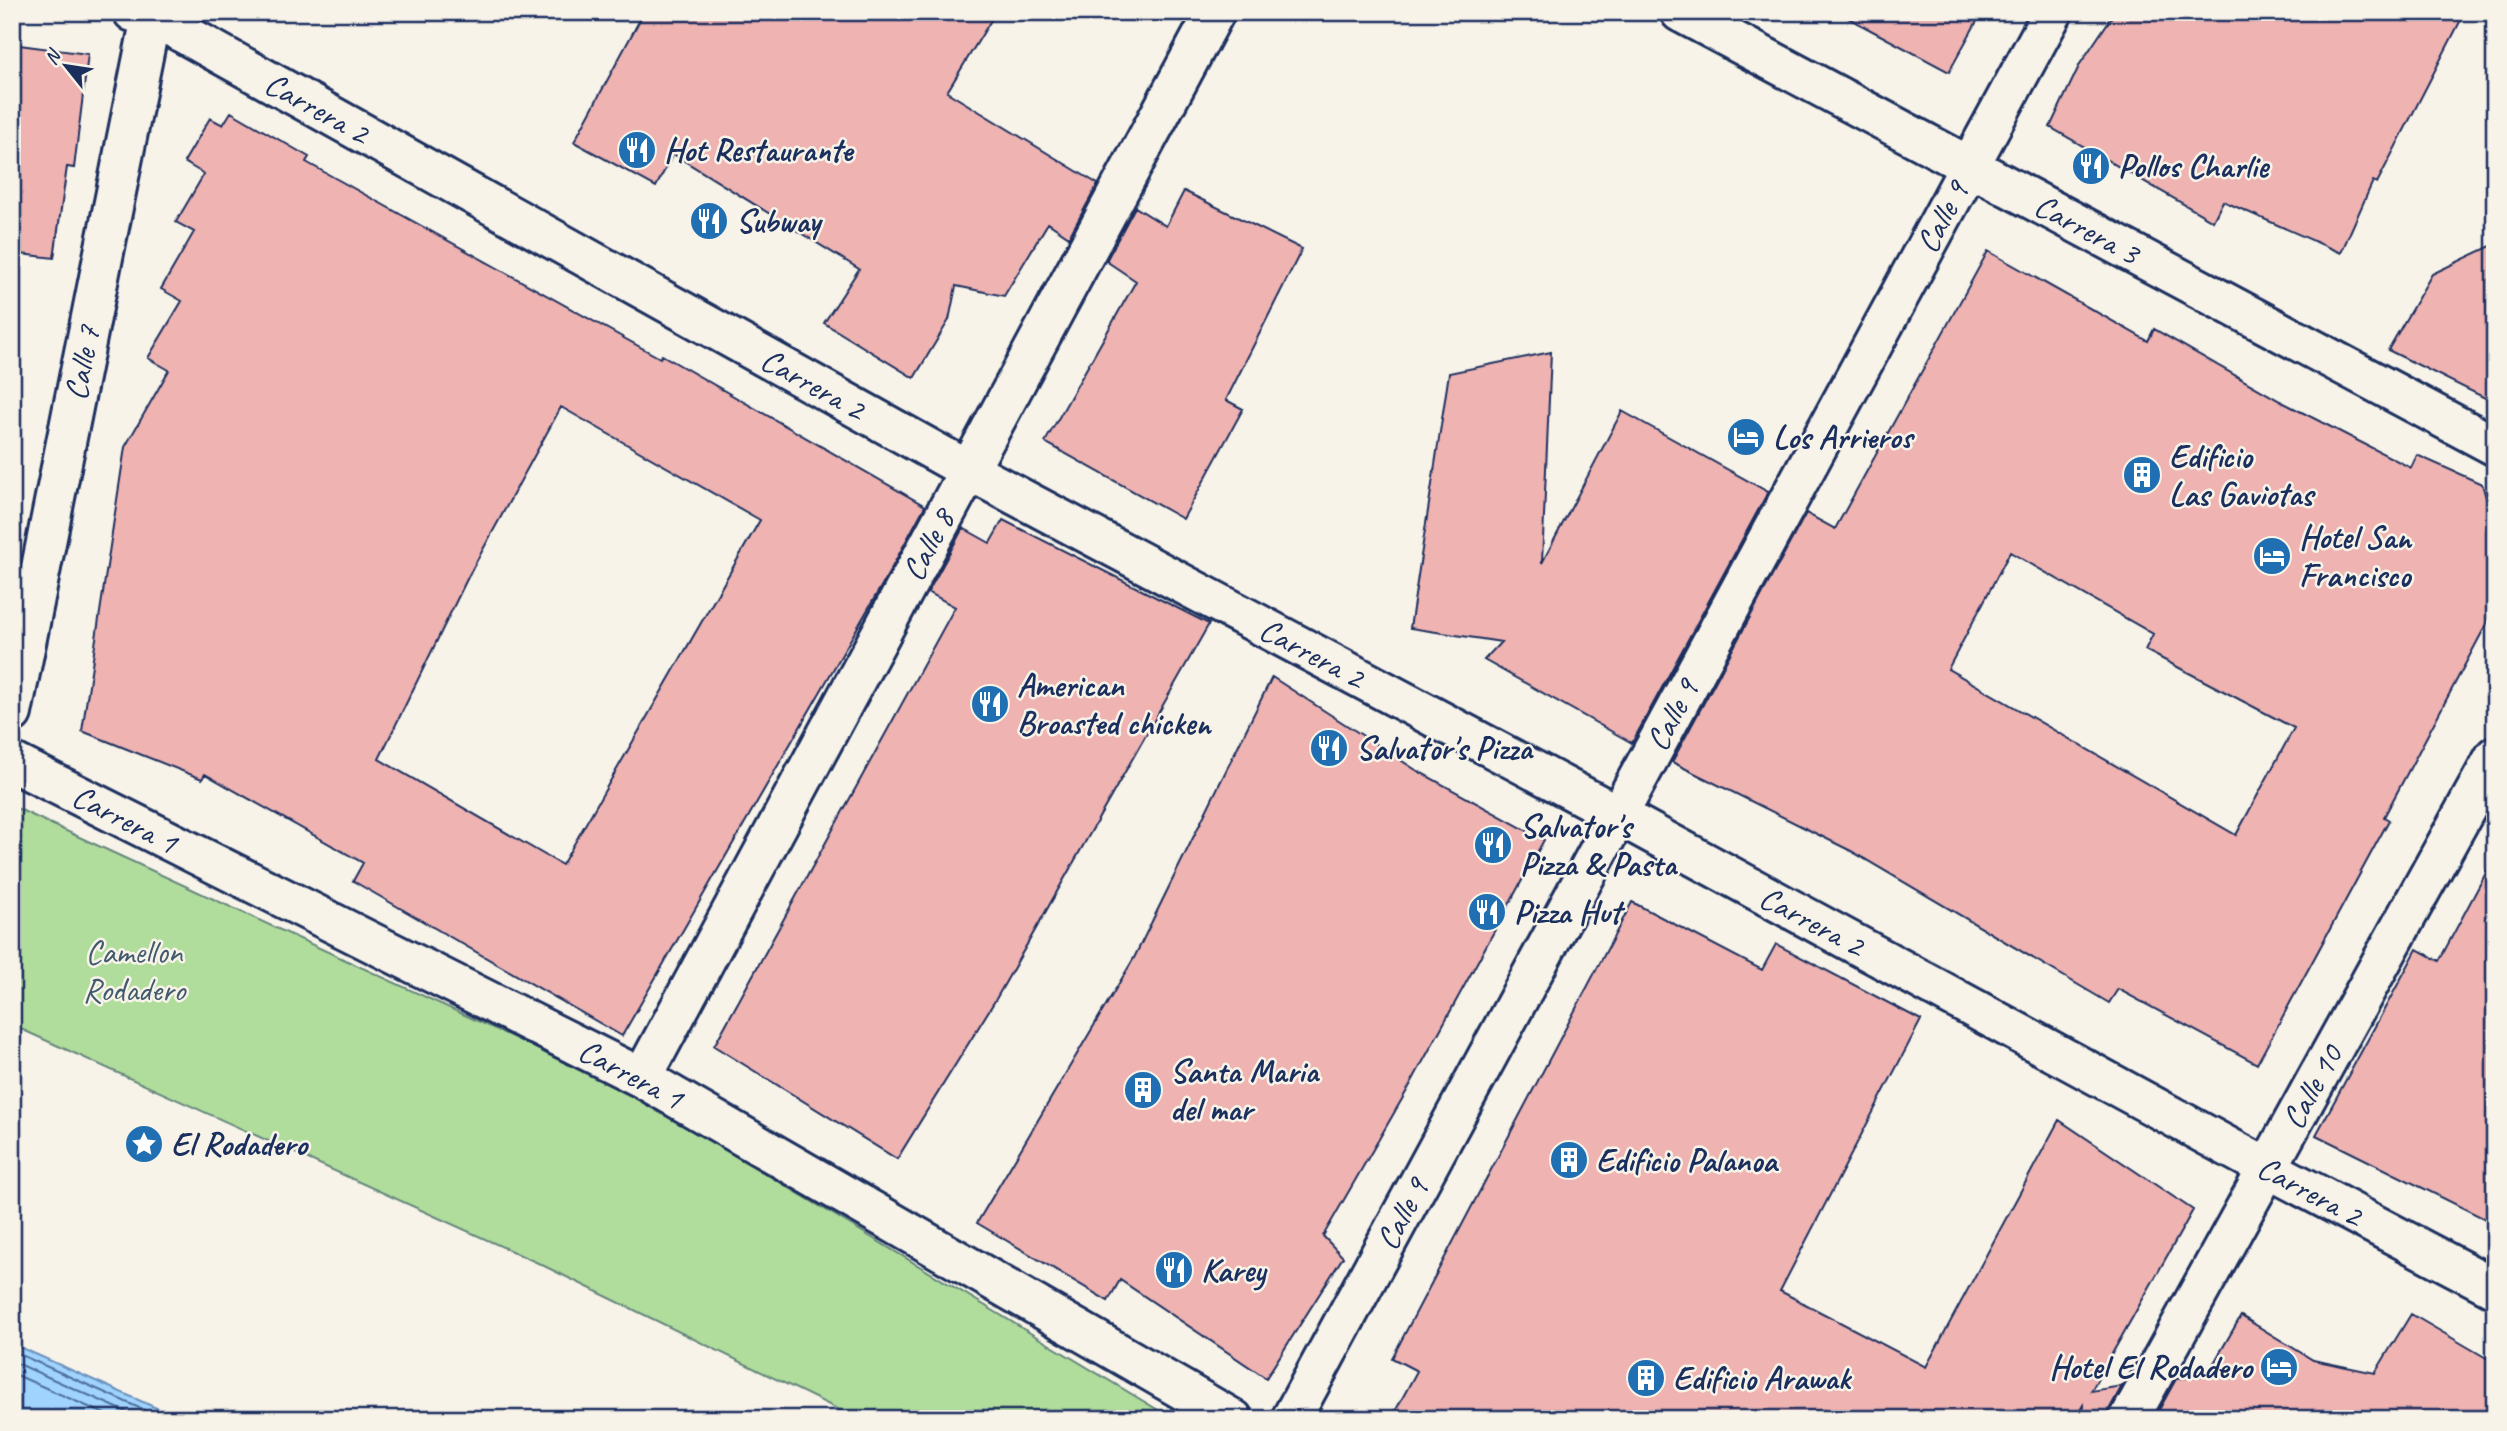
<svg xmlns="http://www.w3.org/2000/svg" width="2507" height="1431" viewBox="0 0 2507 1431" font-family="Caveat,sans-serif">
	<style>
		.green { fill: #b0dd9c; stroke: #66867d; stroke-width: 2 }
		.water { fill: #a0d3fe; stroke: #6b91be; stroke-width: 2 }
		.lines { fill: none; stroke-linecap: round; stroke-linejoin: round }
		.shore { stroke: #50719e; stroke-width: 2 }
		.building { fill: #efb3b2; stroke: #1b2f5e; stroke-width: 2; fill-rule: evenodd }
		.minor-casing { stroke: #1b2f5e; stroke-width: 44 }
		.minor { stroke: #f7f3e8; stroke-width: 38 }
		.labels { text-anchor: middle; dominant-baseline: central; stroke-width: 5; stroke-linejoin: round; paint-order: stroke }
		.street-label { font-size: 33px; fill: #1b2f5e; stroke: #f7f3e8 }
		.poi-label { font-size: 33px; font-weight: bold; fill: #1b2f5e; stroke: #f7f3e8; text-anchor: start }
		.park-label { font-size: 33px; fill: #405a6e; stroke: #f7f3e8 }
	</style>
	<rect width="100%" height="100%" fill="#f7f3e8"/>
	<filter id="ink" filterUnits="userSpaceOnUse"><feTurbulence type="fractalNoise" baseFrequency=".0143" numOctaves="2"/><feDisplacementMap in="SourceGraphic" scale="14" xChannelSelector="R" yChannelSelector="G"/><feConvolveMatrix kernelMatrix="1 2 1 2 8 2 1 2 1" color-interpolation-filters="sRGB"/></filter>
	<g filter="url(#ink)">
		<path class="green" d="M12 806 627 1090 1173 1419H858L538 1263 12 1025Z"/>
		<path class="water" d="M12 1344 15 1345 181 1419H12Z"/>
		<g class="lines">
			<path class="shore" d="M12 1351 164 1419
				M12 1361 142 1419
				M12 1373 116 1419"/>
		</g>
		<path class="building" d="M644 12H996L947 92 1098 184 1069 237 1048 223 1004 296 956 286 949 320 914 378 824 323 859 269 673 154 656 187 574 142Z
			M1837 12H1982L1949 72Z
			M2115 12H2465L2377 183 2373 181 2341 253 2223 201 2213 221 2050 127 2080 64Z
			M12 44 88 54 74 168 67 167 54 258 12 253Z
			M231 112 309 157 306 162 660 358 662 355 925 506 890 571 622 1036 353 881 363 863 205 774 202 779 82 731 125 447 169 370 148 358 182 301 161 289 194 232 176 222 204 174 184 162 210 118 223 125ZM561 407 760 520 562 865 379 759 469 575Z
			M1184 191 1302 249 1226 400 1243 409 1183 519 1045 442 1136 281 1106 261 1135 207 1166 226Z
			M2495 244V403L2388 350 2432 274Z
			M1988 251 2148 341 2154 329 2280 401 2411 468 2417 455 2482 484 2495 528V608L2384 817 2389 820 2257 1064 2118 989 2109 1003 1851 851 1672 762 1806 513 1835 529ZM2010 552 2153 634 2145 650 2294 728 2236 835 1948 669Z
			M1551 352 1542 563 1622 411 1768 492 1632 743 1484 660 1501 642 1410 628 1449 373Z
			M1003 520 1209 624 996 999 897 1159 714 1046 955 607 928 592 963 528 990 543Z
			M1272 677 1416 770 1544 840 1409 1087 1323 1236 1343 1257 1266 1378 1120 1280 1108 1301 977 1223 1134 958Z
			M2495 856V1224L2316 1135 2417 949 2439 961Z
			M1632 902 1762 970 1776 944 1921 1020 1780 1291 1926 1367 2059 1120 2193 1210 2091 1391 2122 1386 2110 1408 2107 1419H2084L2083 1405 2075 1419H1391L1417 1371 1392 1358Z
			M2411 1314 2495 1363V1419H2154L2176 1379 2207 1375 2241 1316 2313 1360 2375 1373Z"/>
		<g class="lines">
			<defs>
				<path id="minor" d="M133 12 152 16 968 470 1618 815 2267 1168 2495 1288
					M1680 12 2495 446
					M12 713 152 12
					M12 762 642 1078 1233 1419
					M642 1078 1215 12
					M1291 1419 2053 12
					M2129 1419 2495 756"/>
			</defs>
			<use href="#minor" class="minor-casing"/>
			<use href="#minor" class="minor"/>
		</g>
	</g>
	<defs>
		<symbol id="restaurant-disc" viewBox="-11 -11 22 22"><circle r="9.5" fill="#1f6fb2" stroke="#f7f3e8"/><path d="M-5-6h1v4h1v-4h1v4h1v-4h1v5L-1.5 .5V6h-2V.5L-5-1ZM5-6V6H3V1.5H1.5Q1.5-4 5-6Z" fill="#fff"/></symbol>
		<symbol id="hotel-disc" viewBox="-11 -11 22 22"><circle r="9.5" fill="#1f6fb2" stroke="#f7f3e8"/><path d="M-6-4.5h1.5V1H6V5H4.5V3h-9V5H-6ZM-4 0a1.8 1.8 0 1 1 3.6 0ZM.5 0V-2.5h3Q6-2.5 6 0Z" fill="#fff"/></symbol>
		<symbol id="building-disc" viewBox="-11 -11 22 22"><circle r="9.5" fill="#1f6fb2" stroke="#f7f3e8"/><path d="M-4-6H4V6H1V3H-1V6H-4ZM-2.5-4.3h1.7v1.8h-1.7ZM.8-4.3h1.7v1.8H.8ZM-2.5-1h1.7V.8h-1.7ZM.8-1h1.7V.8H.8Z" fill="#fff"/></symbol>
		<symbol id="sight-disc" viewBox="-11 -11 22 22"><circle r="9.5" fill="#1f6fb2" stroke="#f7f3e8"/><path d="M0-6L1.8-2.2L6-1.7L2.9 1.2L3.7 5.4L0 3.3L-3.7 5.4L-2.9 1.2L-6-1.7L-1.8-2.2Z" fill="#fff"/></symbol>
	</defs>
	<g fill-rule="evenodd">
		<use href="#restaurant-disc" x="615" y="128" width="44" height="44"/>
		<use href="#restaurant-disc" x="2069" y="144" width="44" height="44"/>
		<use href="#restaurant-disc" x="687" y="199" width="44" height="44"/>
		<use href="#hotel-disc" x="1724" y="415" width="44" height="44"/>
		<use href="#building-disc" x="2120" y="453" width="44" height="44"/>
		<use href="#hotel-disc" x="2250" y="534" width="44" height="44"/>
		<use href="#restaurant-disc" x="968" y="682" width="44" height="44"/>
		<use href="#restaurant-disc" x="1307" y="726" width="44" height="44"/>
		<use href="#restaurant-disc" x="1471" y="823" width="44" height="44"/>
		<use href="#restaurant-disc" x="1465" y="890" width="44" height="44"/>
		<use href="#building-disc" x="1121" y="1068" width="44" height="44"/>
		<use href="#sight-disc" x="122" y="1122" width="44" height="44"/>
		<use href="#building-disc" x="1547" y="1138" width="44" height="44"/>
		<use href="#restaurant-disc" x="1152" y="1248" width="44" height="44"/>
		<use href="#hotel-disc" x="2257" y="1345" width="44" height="44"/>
		<use href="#building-disc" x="1624" y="1356" width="44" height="44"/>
	</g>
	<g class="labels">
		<g class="street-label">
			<text transform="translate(317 108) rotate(29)">Carrera 2</text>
			<text transform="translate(1942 217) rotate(-62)">Calle 9</text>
			<text transform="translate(2087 229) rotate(28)">Carrera 3</text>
			<text transform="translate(82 363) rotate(-79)">Calle 7</text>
			<text transform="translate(813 384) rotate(29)">Carrera 2</text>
			<text transform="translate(928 545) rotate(-62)">Calle 8</text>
			<text transform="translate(1312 653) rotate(28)">Carrera 2</text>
			<text transform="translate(1672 715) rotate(-62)">Calle 9</text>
			<text transform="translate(125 819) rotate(27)">Carrera 1</text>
			<text transform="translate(1812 921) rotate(28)">Carrera 2</text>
			<text transform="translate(631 1074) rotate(28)">Carrera 1</text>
			<text transform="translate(2312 1087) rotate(-61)">Calle 10</text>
			<text transform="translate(2310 1191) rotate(28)">Carrera 2</text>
			<text transform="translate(1402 1214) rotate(-62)">Calle 9</text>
		</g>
		<g class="poi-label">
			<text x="664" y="150">Hot Restaurante</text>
			<text x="2118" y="166">Pollos Charlie</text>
			<text x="736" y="221">Subway</text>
			<text x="1773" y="437">Los Arrieros</text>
			<text x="2169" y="456">Edificio<tspan x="2169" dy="38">Las Gaviotas</tspan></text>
			<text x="2299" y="537">Hotel San<tspan x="2299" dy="38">Francisco</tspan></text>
			<text x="1017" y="685">American<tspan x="1017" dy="38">Broasted chicken</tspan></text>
			<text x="1356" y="748">Salvator's Pizza</text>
			<text x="1520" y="826">Salvator's<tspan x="1520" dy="38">Pizza &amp; Pasta</tspan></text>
			<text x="1514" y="912">Pizza Hut</text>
			<text x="1170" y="1071">Santa Maria<tspan x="1170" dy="38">del mar</tspan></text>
			<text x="171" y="1144">El Rodadero</text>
			<text x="1596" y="1160">Edificio Palanoa</text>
			<text x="1201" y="1270">Karey</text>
			<text x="2252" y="1367" text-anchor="end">Hotel El Rodadero</text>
			<text x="1673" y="1378">Edificio Arawak</text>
		</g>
		<g class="park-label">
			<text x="134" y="952">Camellon<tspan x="134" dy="38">Rodadero</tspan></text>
		</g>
	</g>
	<rect width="2507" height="1431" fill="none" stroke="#f7f3e8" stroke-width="42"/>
	<rect x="21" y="21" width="2465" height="1389" fill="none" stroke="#1b2f5e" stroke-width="2.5" filter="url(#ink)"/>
	<g transform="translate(66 66) rotate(300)" stroke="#f7f3e8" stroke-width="5" paint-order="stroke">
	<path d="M0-5L12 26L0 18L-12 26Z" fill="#1b2f5e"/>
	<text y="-10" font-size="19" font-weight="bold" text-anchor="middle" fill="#1b2f5e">N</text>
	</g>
</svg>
